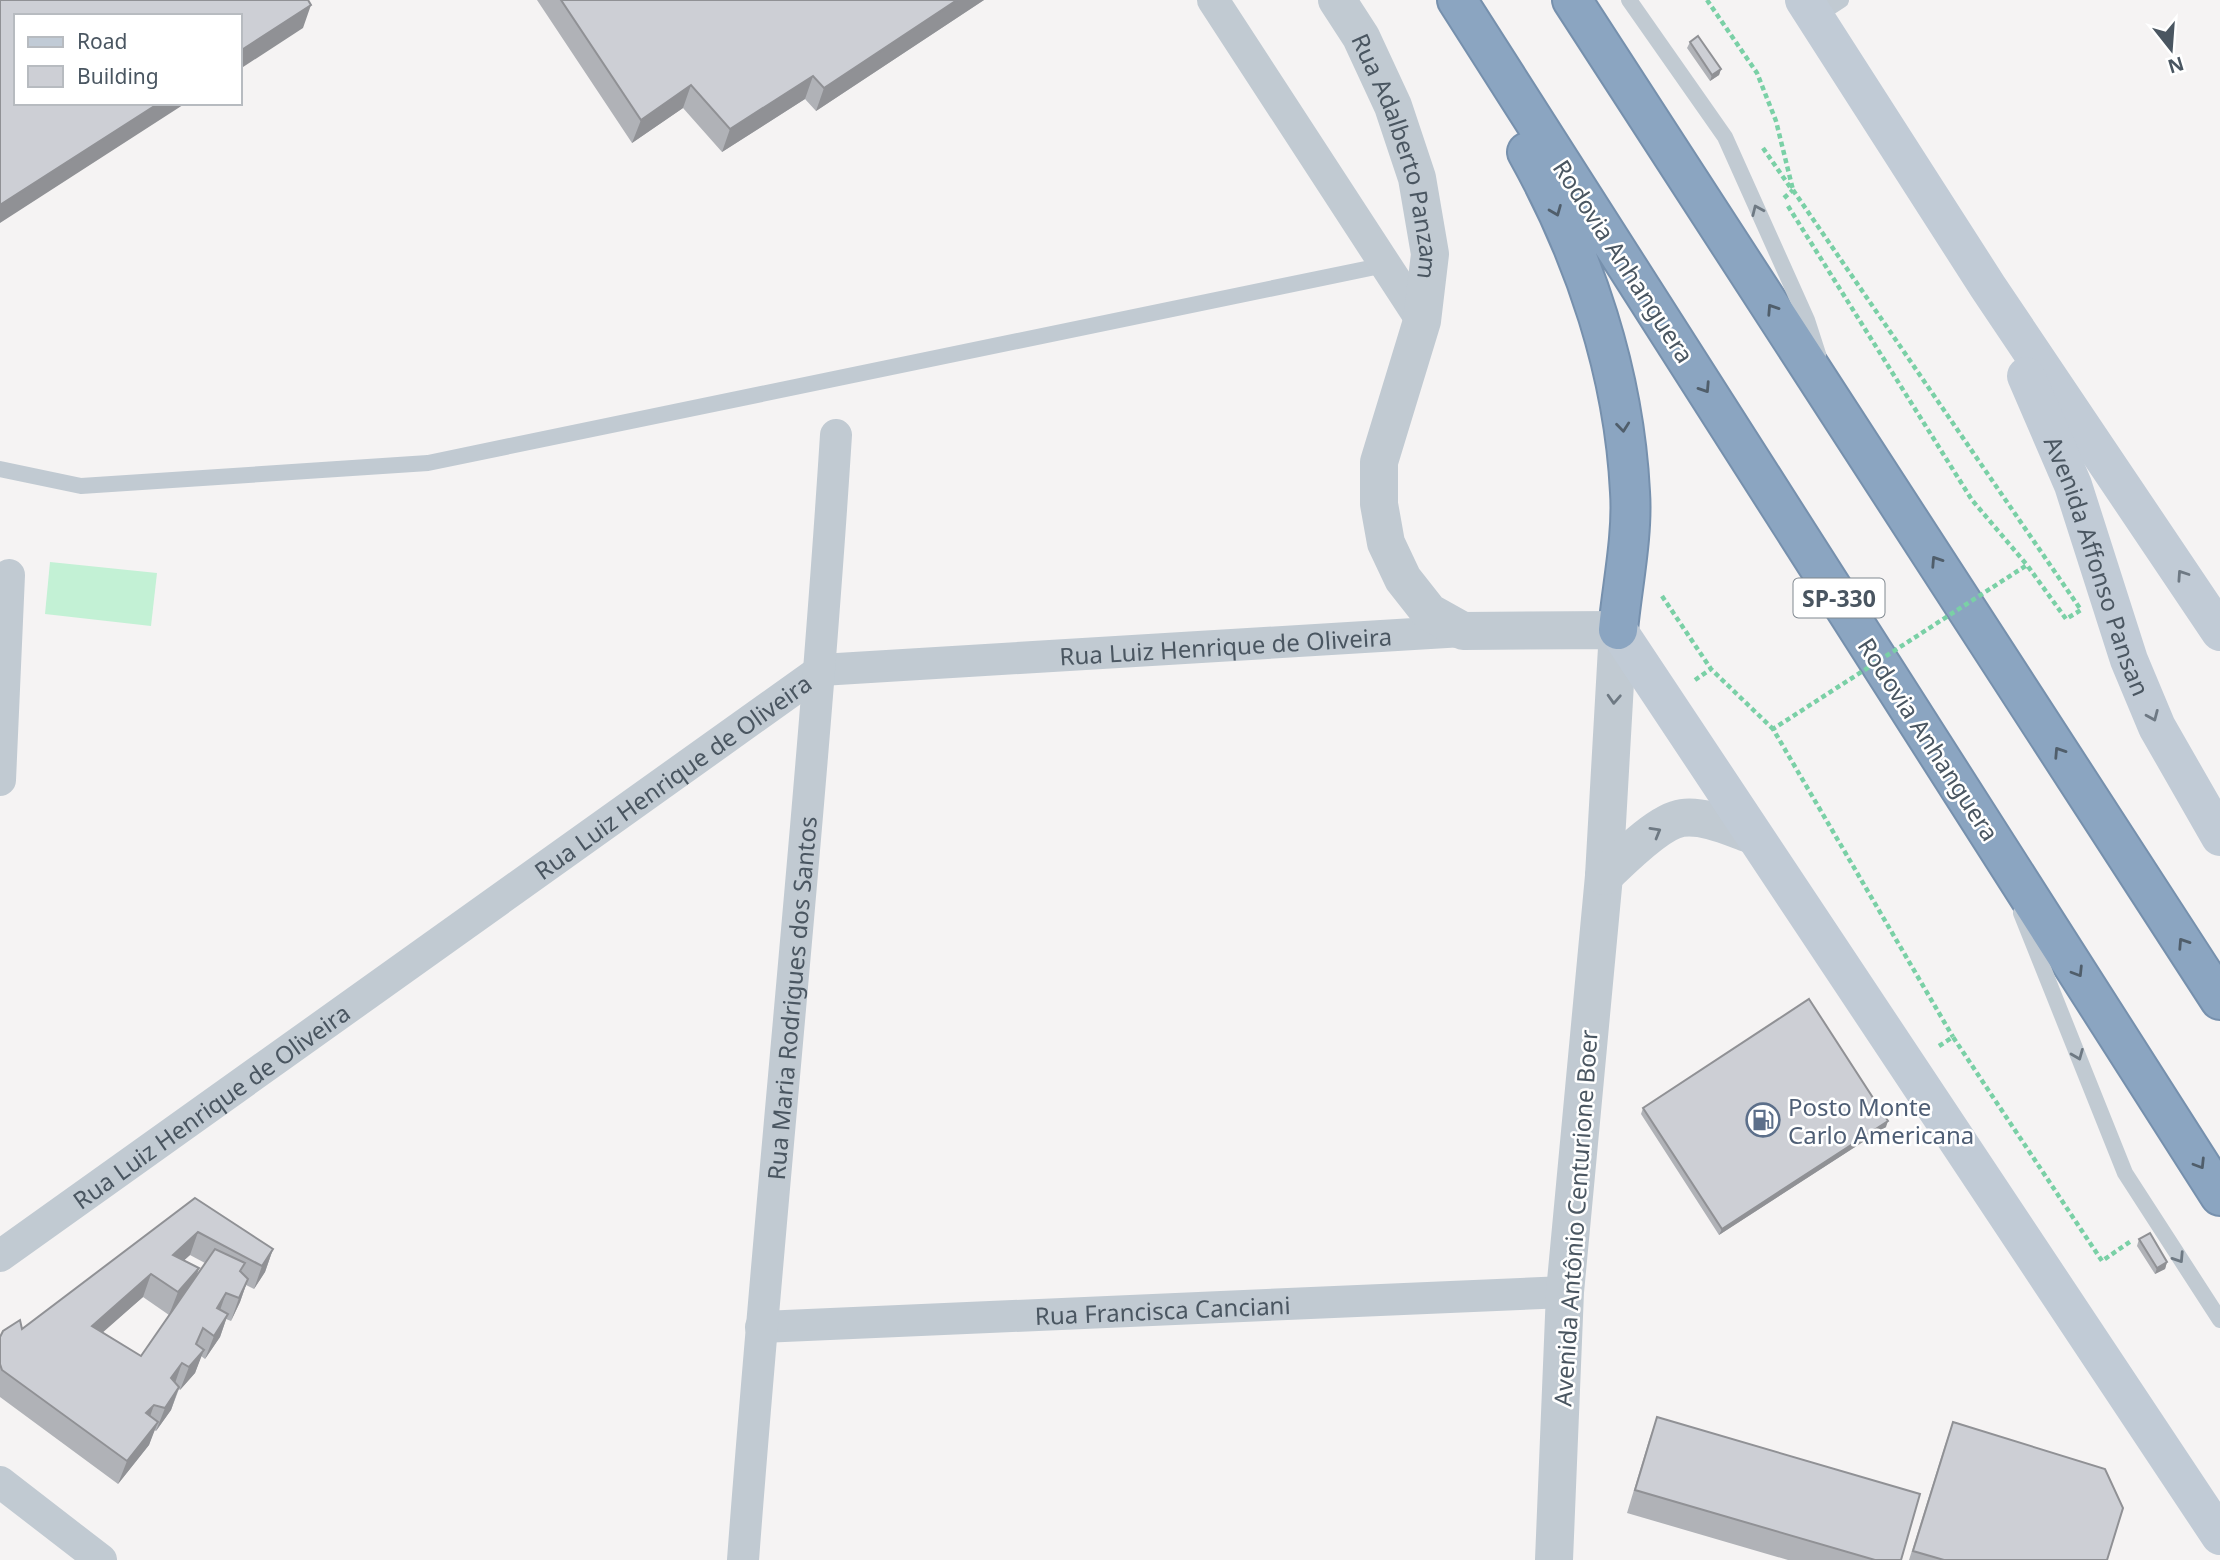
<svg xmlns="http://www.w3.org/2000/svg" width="2220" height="1560" viewBox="0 0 2220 1560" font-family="'Noto Sans',sans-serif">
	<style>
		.grass { fill: #c3f1d5 }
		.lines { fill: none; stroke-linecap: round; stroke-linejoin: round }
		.motorway-casing { stroke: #7690ad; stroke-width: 42 }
		.path { stroke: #7ad0a6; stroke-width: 4.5; stroke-dasharray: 5 3.5; stroke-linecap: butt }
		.service { stroke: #c1cad2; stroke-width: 16 }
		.minor { stroke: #c1cad2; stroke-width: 32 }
		.tertiary { stroke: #c1cad2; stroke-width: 38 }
		.secondary { stroke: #c1cbd6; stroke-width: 38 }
		.motorway { stroke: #8ba5c1; stroke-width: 38 }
		.path-bridge { stroke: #7ad0a6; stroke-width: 4.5; stroke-dasharray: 5 3.5; stroke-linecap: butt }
		.wall { fill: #b0b2b7; fill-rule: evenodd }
		.shaded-wall { fill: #909195 }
		.building { fill: #cdcfd5; stroke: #909195; stroke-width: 2 }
		.oneway { stroke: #6e7983 }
		.oneway2 { stroke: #505e6b }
		.oneway3 { stroke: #6e7984 }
		.labels { text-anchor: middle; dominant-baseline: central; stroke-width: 5; stroke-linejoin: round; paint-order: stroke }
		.shield { fill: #fff; stroke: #808990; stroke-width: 2 }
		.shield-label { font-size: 23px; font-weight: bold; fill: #4a5661 }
		.street-label { font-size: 24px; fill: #4a5661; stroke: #fff }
		.service-label { font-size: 24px; fill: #4e5e75; stroke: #fff; text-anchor: start }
	</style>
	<rect width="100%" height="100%" fill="#f5f3f3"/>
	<path class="grass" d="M50 562 157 573 151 626 45 614Z"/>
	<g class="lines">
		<defs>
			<path id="motorway" d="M1457 0 2220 1196
				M1572 0 2220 1000
				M1527 152C1585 256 1624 373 1630 492 1633 535 1622 587 1618 630"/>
		</defs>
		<use href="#motorway" class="motorway-casing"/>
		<path class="path" d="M1707 0 1757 73 1776 121 1793 190
			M1763 148 1790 187
			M1784 198 1793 190
			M1788 206 1972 500 2027 565
			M1662 596 1711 669 1773 729
			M1695 680 1711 669
			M1939 1046 1953 1037 2102 1261 2131 1241"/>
		<path class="service" d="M1629 0 1725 137 1807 320 1818 354
			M1815 17 1841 0
			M0 469 81 486 428 463 1385 265
			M2021 913 2125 1173 2220 1320"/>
		<g class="minor">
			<path d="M1213 0 1422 321"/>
			<path d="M0 780 9 575"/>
			<path id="s1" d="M0 1256 821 670 1463 631"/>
			<path id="s2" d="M761 1327 1565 1292"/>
			<path d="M0 1482 101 1560"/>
			<path id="s3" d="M743 1560C771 1185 812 811 836 435"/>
		</g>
		<g class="tertiary">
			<path id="s4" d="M1337 0 1361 37 1393 106 1417 178 1430 254 1422 321 1379 462V504L1386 543 1403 579 1429 612 1463 631 1618 630 1604 876 1565 1292 1554 1560"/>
			<path d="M1604 876C1621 860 1659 821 1682 818 1704 815 1730 827 1750 834"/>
		</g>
		<g class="secondary">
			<path d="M1804 0 1988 287 2220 632"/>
			<path id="s5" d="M2026 376 2073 485 2129 660 2157 727 2220 837"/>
			<path d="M1618 630 2220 1536"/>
		</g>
		<use href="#motorway" class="motorway"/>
		<path class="path-bridge" d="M1793 190 2081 610 2066 619 2027 565 1773 729 1953 1037"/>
	</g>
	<path class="wall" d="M537 0H984L816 111 805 99 722 152 683 108 632 143Z
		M1690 42 1721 69 1719 75 1710 81 1687 48Z
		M1643 1108 1886 1127 1719 1235 1641 1114Z
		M195 1198 273 1249 265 1272 254 1289 246 1285 240 1302 231 1321 226 1319 220 1337 205 1359 201 1356 195 1373 180 1390 179 1389 171 1410 156 1431 154 1430 149 1445 118 1484 0 1397V1337L22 1329ZM190 1255 205 1263 197 1275 199 1268 184 1260ZM143 1297 169 1315 141 1356 102 1332Z
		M2139 1239 2167 1262 2165 1269 2155 1274 2137 1246Z
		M1657 1417 1901 1560H1788L1627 1513 1649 1440Z
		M1953 1422 2107 1560H1909L1945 1445Z"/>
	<path class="shaded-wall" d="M957 0H984L816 111 824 88Z
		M311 5 303 28 240 69V51Z
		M1721 69 1719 75 1710 81 1712 75Z
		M813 76 805 99 722 152 730 129Z
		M691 85 683 108 632 143 641 120Z
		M159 103H186L0 223V205Z
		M1888 1121 1886 1127 1719 1235 1722 1229Z
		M198 1232 190 1255 165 1278 173 1255Z
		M273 1249 265 1272 254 1289 262 1266Z
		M2167 1262 2165 1269 2155 1274 2157 1268Z
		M199 1268 191 1291 169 1315 178 1292Z
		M151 1274 143 1297 84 1349 92 1326Z
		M248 1279 240 1302 231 1321 239 1298Z
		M226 1293 218 1316 217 1308Z
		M228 1314 220 1337 205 1359 214 1336Z
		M204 1350 195 1373 180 1390 189 1367Z
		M182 1363 174 1386 171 1378Z
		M179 1387 171 1410 156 1431 165 1408Z
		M154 1405 146 1428V1413Z
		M158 1422 149 1445 118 1484 127 1461Z"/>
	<path class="building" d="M0 0H308L311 5 240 51V16H16V103H159L0 205Z
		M561 0H957L824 88 813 76 730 129 691 85 641 120Z
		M1698 36 1721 69 1712 75 1690 42Z
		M1809 999 1888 1121 1722 1229 1643 1108Z
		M195 1198 273 1249 262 1266 198 1232 173 1255 199 1268 178 1292 151 1274 92 1326 141 1356 215 1249 245 1263 240 1271 248 1279 239 1298 226 1293 217 1308 228 1314 214 1336 203 1328 196 1344 204 1350 189 1367 182 1363 171 1378 179 1387 165 1408 154 1405 146 1413 158 1422 127 1461 2 1370 0 1364V1337L3 1331 20 1320 22 1329Z
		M2150 1233 2167 1262 2157 1268 2139 1239Z
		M1657 1417 1920 1494 1901 1560H1875L1635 1490Z
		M1953 1422 2105 1469 2123 1508 2107 1560H1944L1913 1551Z"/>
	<defs><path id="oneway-chevron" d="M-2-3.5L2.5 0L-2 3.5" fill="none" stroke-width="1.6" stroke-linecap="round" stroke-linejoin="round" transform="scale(1.75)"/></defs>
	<g class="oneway">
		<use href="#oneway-chevron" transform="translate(1757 210) rotate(-114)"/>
		<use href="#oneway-chevron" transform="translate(1614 699) rotate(93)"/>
		<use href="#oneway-chevron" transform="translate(1656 832) rotate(-30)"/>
		<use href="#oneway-chevron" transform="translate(2078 1055) rotate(68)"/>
		<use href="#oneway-chevron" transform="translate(2179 1258) rotate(57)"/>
	</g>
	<g class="oneway2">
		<use href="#oneway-chevron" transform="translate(1556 211) rotate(68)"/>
		<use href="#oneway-chevron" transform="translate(1772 309) rotate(-123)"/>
		<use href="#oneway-chevron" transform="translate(1705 388) rotate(57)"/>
		<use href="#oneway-chevron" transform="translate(1623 427) rotate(84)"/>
		<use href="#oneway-chevron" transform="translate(1936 561) rotate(-123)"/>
		<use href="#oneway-chevron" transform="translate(2059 752) rotate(-123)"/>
		<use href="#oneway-chevron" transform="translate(2183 943) rotate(-123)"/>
		<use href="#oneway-chevron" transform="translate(2078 972) rotate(58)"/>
		<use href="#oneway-chevron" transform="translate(2200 1164) rotate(58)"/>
	</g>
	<g class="oneway3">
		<use href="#oneway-chevron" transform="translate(2182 575) rotate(-124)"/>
		<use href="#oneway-chevron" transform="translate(2153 716) rotate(67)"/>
	</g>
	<defs>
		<symbol id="fuel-ring" viewBox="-11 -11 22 22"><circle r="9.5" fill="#fff" stroke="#5c6f8a" stroke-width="1.5"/><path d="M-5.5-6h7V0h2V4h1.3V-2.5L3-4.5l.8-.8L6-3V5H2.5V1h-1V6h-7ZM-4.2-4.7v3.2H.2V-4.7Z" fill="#5c6f8a"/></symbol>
	</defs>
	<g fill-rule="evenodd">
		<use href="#fuel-ring" x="1744" y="1101" width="38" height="38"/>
	</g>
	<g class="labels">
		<rect class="shield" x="1793.5" y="578.5" width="91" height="39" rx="5"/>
		<g class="shield-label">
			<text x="1839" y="598">SP-330</text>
		</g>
		<g class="street-label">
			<text stroke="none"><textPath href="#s4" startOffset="170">Rua Adalberto Panzam</textPath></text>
			<text transform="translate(1624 261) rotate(57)">Rodovia Anhanguera</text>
			<text stroke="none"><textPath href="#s5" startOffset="203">Avenida Affonso Pansan</textPath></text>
			<text stroke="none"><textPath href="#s1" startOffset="1414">Rua Luiz Henrique de Oliveira</textPath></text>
			<text transform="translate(1929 739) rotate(57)">Rodovia Anhanguera</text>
			<text stroke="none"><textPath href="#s1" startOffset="826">Rua Luiz Henrique de Oliveira</textPath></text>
			<text stroke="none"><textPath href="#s3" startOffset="564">Rua Maria Rodrigues dos Santos</textPath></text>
			<text stroke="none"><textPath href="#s1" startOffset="259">Rua Luiz Henrique de Oliveira</textPath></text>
			<text transform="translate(1575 1218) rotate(-86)">Avenida Antônio Centurione Boer</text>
			<text stroke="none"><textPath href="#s2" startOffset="402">Rua Francisca Canciani</textPath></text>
		</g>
		<g class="service-label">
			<text x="1788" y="1106">Posto Monte<tspan x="1788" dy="28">Carlo Americana</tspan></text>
		</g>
	</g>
	<rect x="14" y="14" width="228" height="91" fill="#ffffff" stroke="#b7bbc0" stroke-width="2"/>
	<rect x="28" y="37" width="35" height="10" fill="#c1cbd6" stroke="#b7bbc0" stroke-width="2"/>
	<text x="77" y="49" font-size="21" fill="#4a5661">Road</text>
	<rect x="28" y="66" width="35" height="21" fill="#cdcfd5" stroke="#b7bbc0" stroke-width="2"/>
	<text x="77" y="84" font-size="21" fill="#4a5661">Building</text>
	<g transform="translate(2171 49) rotate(163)" stroke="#ffffff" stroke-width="5" paint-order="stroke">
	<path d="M0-5L12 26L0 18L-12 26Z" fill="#4a5661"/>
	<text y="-10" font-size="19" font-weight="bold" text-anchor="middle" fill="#4a5661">N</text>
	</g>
</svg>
